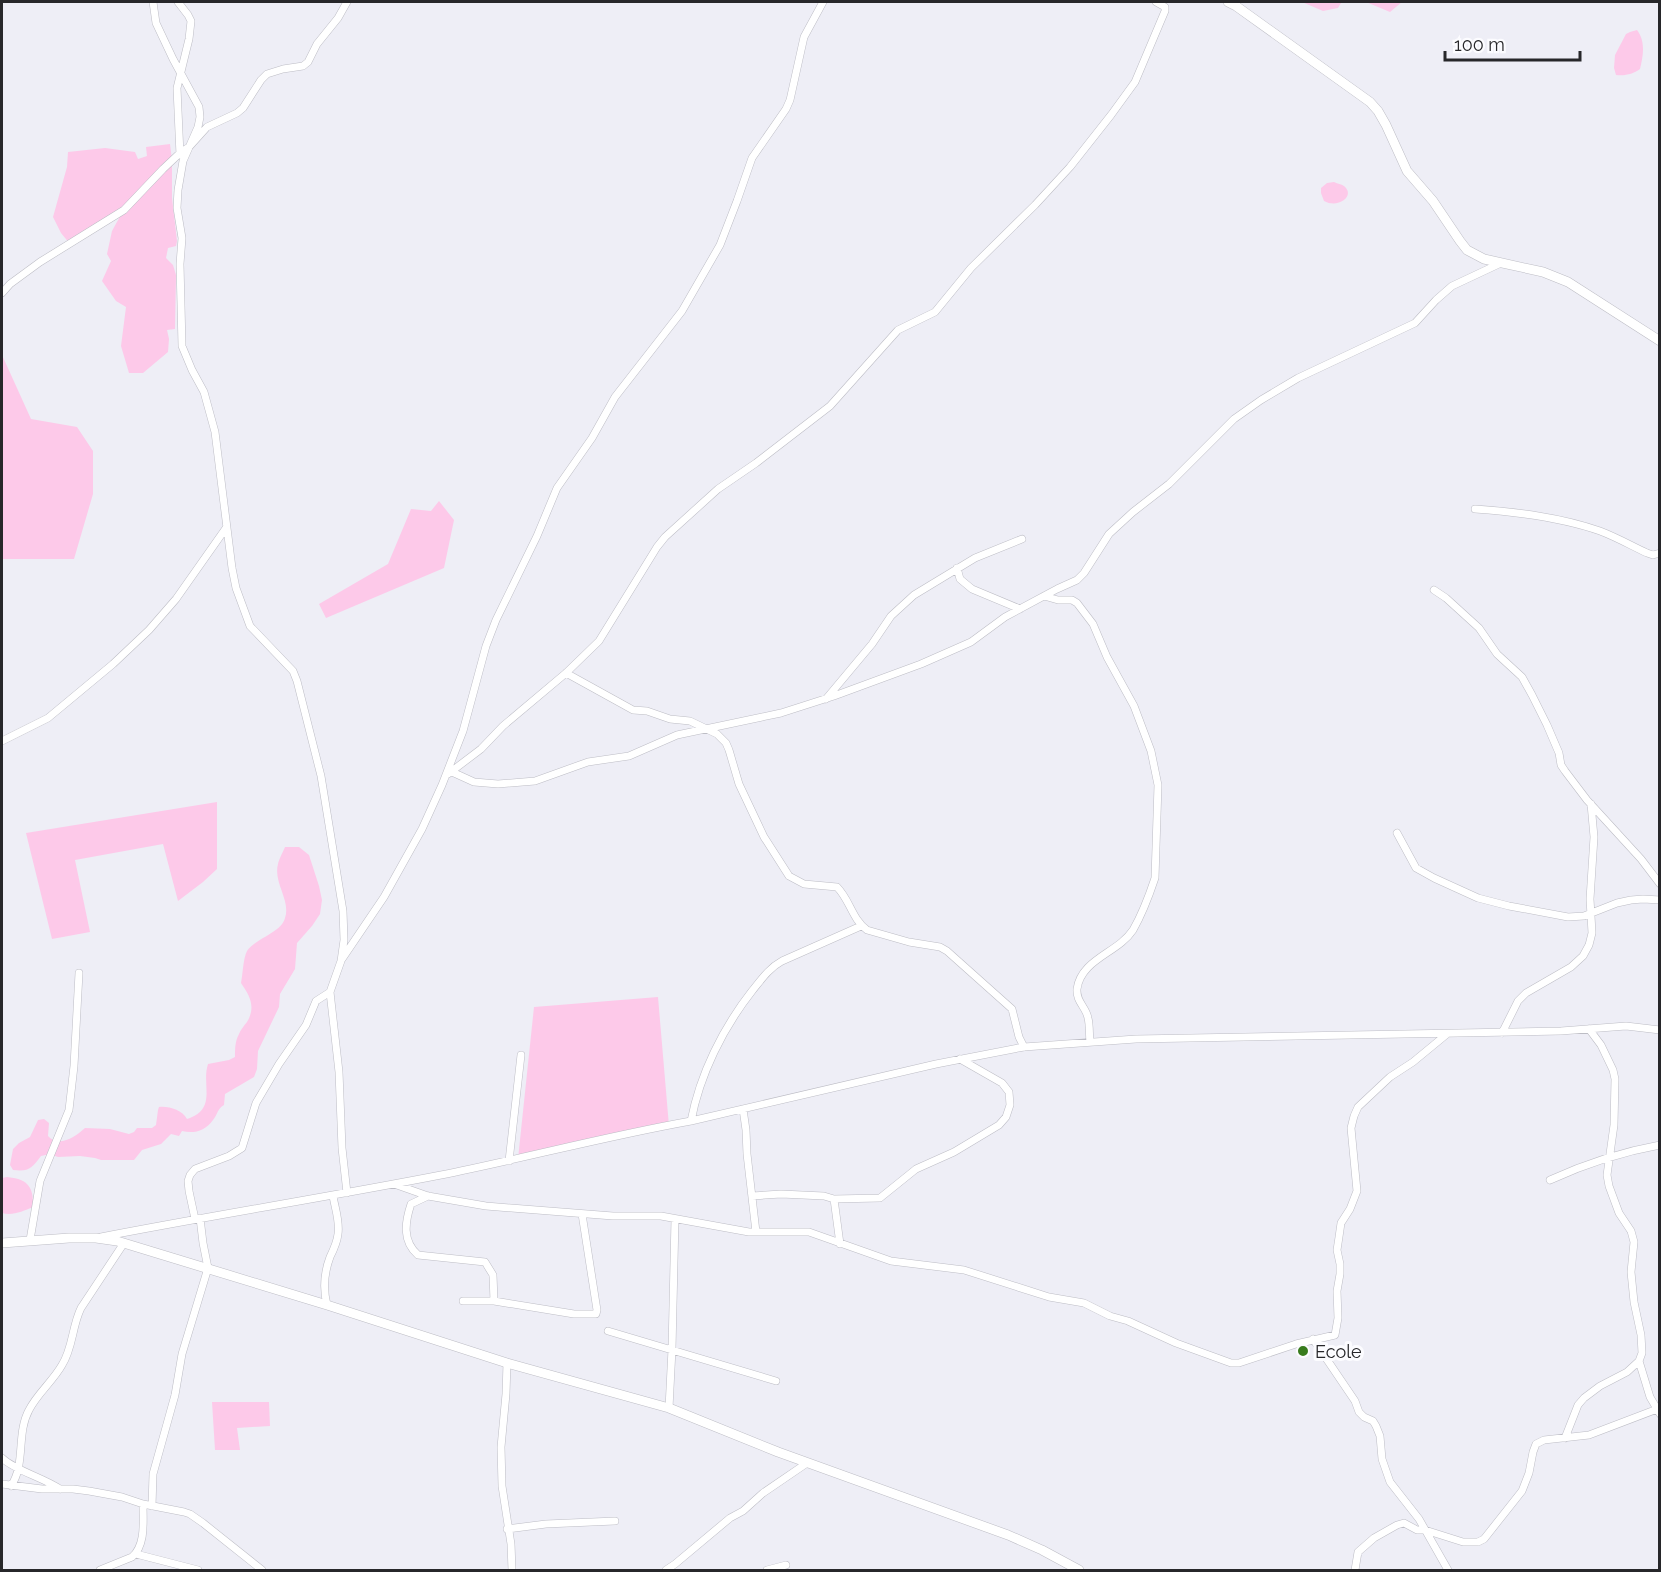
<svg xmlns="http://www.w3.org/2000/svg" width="1661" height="1572" viewBox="0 0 1661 1572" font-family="Raleway,sans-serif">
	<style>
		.green { fill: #fdc9e9 }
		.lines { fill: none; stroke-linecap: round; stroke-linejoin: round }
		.minor-casing { stroke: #bdbdc5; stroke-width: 8 }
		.tertiary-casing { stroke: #bdbdc5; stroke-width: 10 }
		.minor { stroke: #fff; stroke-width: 7 }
		.tertiary { stroke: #fff; stroke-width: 9 }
		.poi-dot { fill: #387b1d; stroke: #fcfcff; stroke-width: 2 }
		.labels { text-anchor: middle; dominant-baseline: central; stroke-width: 6; stroke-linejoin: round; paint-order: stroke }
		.poi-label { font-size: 18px; fill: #27272a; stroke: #fcfcff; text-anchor: start }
	</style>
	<rect width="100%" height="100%" fill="#eeeef6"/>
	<path class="green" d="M1302 2H1402L1390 12 1366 2 1341 3 1338 8 1323 11Z
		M1637 30C1646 42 1643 56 1640 69 1633 74 1626 76 1616 75L1614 68 1615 55 1626 34 1630 32Z
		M170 144 172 160V198L177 241 176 246 168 248 166 258 173 265 176 275 175 329 167 330 169 339 168 352 143 373H129L121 346 126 307 116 301 102 281 111 261 107 254 112 231 123 211 70 244 61 233 53 217 67 167 68 152 105 148 135 152 138 159 147 156 146 147Z
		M1334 182C1338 184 1341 184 1344 186 1356 196 1338 209 1324 201L1321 193V188L1327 183Z
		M2 355 31 419 77 427 93 451V494L74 559H2Z
		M439 501 454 520 444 568 326 618 319 604 388 564 411 509 431 511Z
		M217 802V869L203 882 178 901 163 844 75 860 90 932 52 939 26 833Z
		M285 847H299L309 855 319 886 322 900 320 914 312 926 297 943 295 969 280 994 279 1007 258 1051 257 1069 254 1077 225 1094 224 1105C217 1109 218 1114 213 1120 205 1131 194 1134 182 1131L179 1136 171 1134 161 1144 142 1150 134 1160H101L95 1158 80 1156 58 1157 50 1154 41 1156C32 1168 29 1172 13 1170L10 1165 13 1149 19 1143 30 1137 38 1120 44 1119 49 1123 48 1136C59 1148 75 1137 85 1128L110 1129 129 1134 134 1132 137 1128H152L156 1125 158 1110 159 1107C169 1106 182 1110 187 1119 218 1109 201 1085 208 1064L229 1060 235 1057C235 1049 235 1041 239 1034 241 1029 244 1026 247 1022 256 1007 250 996 241 983 243 973 243 959 247 951 256 938 281 933 285 918 291 900 273 883 278 864 279 859 283 852 285 847Z
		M658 997 669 1126 518 1159 534 1007Z
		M7 1177C27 1179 34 1186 33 1207 23 1211 13 1216 2 1213V1178Z
		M212 1402H269L270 1426 237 1428 240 1450H215Z"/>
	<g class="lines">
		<defs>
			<path id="minor" d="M153 2 156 23 173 59 199 107 200 117 198 127 183 161 178 190 177 208 182 238 180 264 182 346 192 370 204 392 215 432 232 568 236 588 250 626 293 671 297 681 321 776 343 911 344 940 341 961 330 992 316 1001 306 1025 279 1064 256 1103 242 1148 229 1156 195 1169 190 1175 188 1181 189 1191 195 1219
				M178 2 188 15 191 21 189 39 177 88 180 155
				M2 293 10 284 40 262 124 210 163 169 180 153 189 147 207 127 237 113 243 108 261 80 267 74 283 69 303 66 308 62 317 44 338 18 347 2
				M1475 509C1517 512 1560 517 1600 531 1616 537 1632 546 1647 553L1653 555 1660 553
				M957 568 960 579 972 589 1020 609
				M1434 590 1446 598 1479 628 1497 654 1522 677 1532 695 1547 725 1559 753 1561 765 1565 771 1587 800 1641 859 1660 884
				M1044 596 1058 600H1072L1077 603 1093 624 1107 657 1134 706 1151 751 1158 785 1155 878C1150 893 1141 916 1133 930 1118 953 1081 959 1077 989 1076 1002 1086 1007 1088 1018 1090 1026 1089 1034 1090 1042
				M566 673 633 710 647 711 670 719 690 721 717 734 726 743 729 750 739 784 764 837 789 876 804 884 837 887C850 900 852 919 867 930L909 942 940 947 947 951 1012 1009 1019 1037 1024 1047
				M826 699 872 644 891 616 914 595 975 558 1022 539
				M2 741 48 718 113 664 149 630 176 599 226 528
				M452 772 474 782 498 784 535 781 588 762 629 756 677 735 781 713 834 696 921 664 971 642 1005 617 1057 589 1077 580 1084 573 1109 534 1133 512 1169 484 1234 419 1261 400 1298 378 1415 323 1436 300 1452 286 1501 263
				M448 774 481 749 503 726 566 673 599 641 657 547 665 537 718 489 756 463 830 406 898 330 935 312 971 268 1035 205 1070 167 1111 115 1135 82 1165 11V7L1156 2
				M1397 833 1416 868 1434 878 1478 898 1509 906 1568 917 1584 916 1617 903 1631 900 1643 899 1660 900
				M342 959 384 897 422 829 442 785 463 731 486 646 496 620 537 536 557 488 592 438 615 397 682 311 720 245 737 201 752 158 786 109 790 100 804 37 823 2
				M330 992 339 1072 342 1148 347 1193
				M1502 1033 1518 1001 1526 993 1571 967 1583 956 1589 945 1592 933 1590 899 1594 837 1591 804
				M743 1109 746 1130 747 1154 756 1232
				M691 1121C700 1074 723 1028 752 991 761 980 769 968 782 961L861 926
				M509 1161 521 1055
				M1550 1180C1585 1164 1621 1152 1660 1145
				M394 1184 428 1196 486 1206 613 1216H661L749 1232H809L891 1261 964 1270 1049 1297 1084 1303 1110 1316 1128 1321 1176 1343 1231 1363H1239L1296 1344 1335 1335 1338 1318 1337 1291 1340 1274V1264L1337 1250 1339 1237 1341 1223 1350 1209 1357 1191 1351 1128 1354 1116 1358 1107 1390 1077 1413 1062 1447 1034
				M428 1196 411 1204C405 1222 402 1241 418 1255L485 1262 493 1275 494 1301
				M752 1196 781 1194 824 1196 834 1199 880 1198 916 1169 954 1152 999 1125 1006 1117 1010 1105 1009 1092 1002 1083 960 1059
				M834 1199 840 1244
				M101 1237C214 1215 328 1197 441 1175 525 1158 607 1136 691 1121L936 1064 1024 1047 1136 1039 1561 1031 1626 1026 1660 1030
				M30 1240 40 1181 69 1110 74 1066 79 973
				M463 1301H494L574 1314H596L597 1310 582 1214
				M327 1305C323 1289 324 1273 330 1257 334 1249 337 1243 338 1234 340 1222 335 1208 333 1196
				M608 1331 776 1381
				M1313 1339 1355 1401 1359 1412 1364 1417 1373 1421 1376 1426 1380 1436 1382 1459 1390 1482 1419 1519 1448 1570
				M1639 1361 1650 1397 1660 1414
				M507 1363 506 1394 501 1447 502 1486 511 1544 512 1570
				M669 1408 672 1349 675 1219
				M1565 1438 1578 1405 1584 1398 1600 1386 1627 1372 1639 1361 1642 1353 1641 1335 1634 1302 1631 1272 1634 1242 1631 1231 1619 1213 1609 1186 1607 1175 1614 1125 1615 1079 1613 1070 1601 1045 1589 1029
				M2 1458C16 1471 42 1477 60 1489
				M2 1484 42 1489H73L89 1491 122 1497 143 1504 184 1512 190 1514 203 1523 262 1570
				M11 1486C26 1464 16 1434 29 1410 37 1394 53 1381 62 1365 73 1348 72 1326 81 1308L124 1243
				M152 1506 153 1474 175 1395 182 1354 208 1268 203 1243 200 1218
				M507 1529 546 1524 615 1521
				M136 1554 198 1570
				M100 1570 132 1557C146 1545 143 1521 143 1504
				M666 1570 675 1564 730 1518 743 1511 763 1493 807 1463
				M767 1570 786 1565
				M1355 1570 1358 1552 1374 1538 1397 1525 1404 1523 1417 1530H1425L1463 1542H1478L1484 1539 1522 1491 1529 1473 1533 1452 1536 1444 1544 1440 1589 1435 1660 1408"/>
			<path id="tertiary" d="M1228 2 1236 6 1370 102 1378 111 1386 125 1407 171 1433 201 1460 241 1467 250 1484 259 1543 272 1568 282 1660 341
				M2 1243 69 1238H96L117 1241 327 1305 507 1363 669 1408 778 1452 1008 1535 1042 1550 1079 1570"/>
		</defs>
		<use href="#minor" class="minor-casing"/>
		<use href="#tertiary" class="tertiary-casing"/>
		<use href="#minor" class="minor"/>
		<use href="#tertiary" class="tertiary"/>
	</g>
	<circle class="poi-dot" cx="1303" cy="1351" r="6"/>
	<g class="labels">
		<g class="poi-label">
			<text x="1315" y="1351">Ecole</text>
		</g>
	</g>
	<rect width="1661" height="1572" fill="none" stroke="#27272a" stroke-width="6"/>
	<path d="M1445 51v9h135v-9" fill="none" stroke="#27272a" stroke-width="3"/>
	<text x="1454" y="51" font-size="18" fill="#27272a" stroke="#fcfcff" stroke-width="4.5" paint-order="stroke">100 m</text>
</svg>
